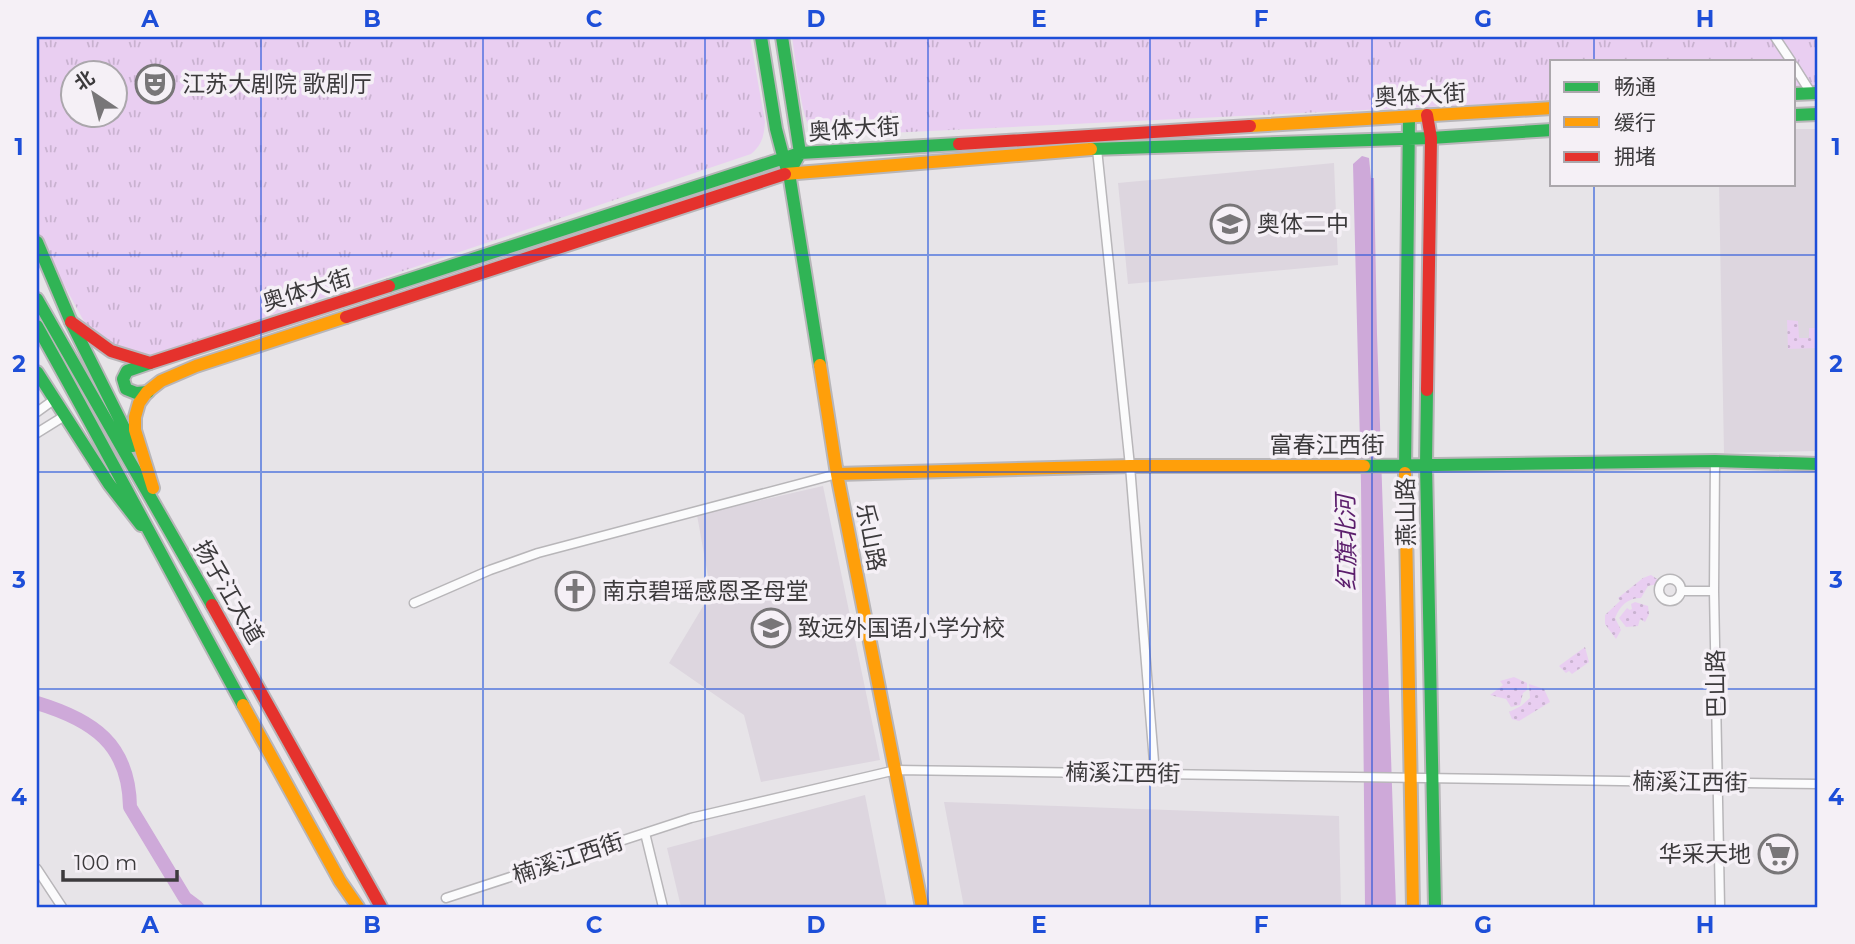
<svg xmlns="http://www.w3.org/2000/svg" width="1855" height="944" viewBox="0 0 1855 944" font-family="Montserrat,'Noto Sans SC',sans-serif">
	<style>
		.built { fill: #ddd6df }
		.grass { fill: url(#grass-dots) }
		.park { fill: url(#park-tufts); fill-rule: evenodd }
		.water { fill: #cea9d9 }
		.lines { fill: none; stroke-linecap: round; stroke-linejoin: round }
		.river { stroke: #cea9d9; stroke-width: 14 }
		.street-casing { stroke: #b8b6b9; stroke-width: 11 }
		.fast-casing { stroke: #b8b6b9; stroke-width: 16 }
		.slow-casing { stroke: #b8b6b9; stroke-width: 16 }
		.jam-casing { stroke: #b8b6b9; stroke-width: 16 }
		.street { stroke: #fbfbfc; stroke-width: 8 }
		.fast { stroke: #30b455; stroke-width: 12 }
		.slow { stroke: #ff9f0a; stroke-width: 12 }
		.jam { stroke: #e5322d; stroke-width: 12 }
		.grid { fill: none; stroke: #1d4ed8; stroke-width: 2; stroke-opacity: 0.55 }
		.labels { text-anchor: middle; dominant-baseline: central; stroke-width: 7; stroke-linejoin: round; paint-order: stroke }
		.poi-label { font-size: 23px; fill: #3c3a3c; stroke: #f5f0f6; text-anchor: start }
		.street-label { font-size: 23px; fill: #3c3a3c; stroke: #f5f0f6 }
		.water-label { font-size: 24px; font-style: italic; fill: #5b1d6c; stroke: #f5f0f6 }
		.neatline { fill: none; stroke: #1d4ed8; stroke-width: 2.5 }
		.grid-label { font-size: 23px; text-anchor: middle; font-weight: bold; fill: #1d4ed8 }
	</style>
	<defs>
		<pattern id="grass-dots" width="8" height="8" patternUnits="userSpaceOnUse" patternTransform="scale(1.75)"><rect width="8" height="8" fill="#e9cef1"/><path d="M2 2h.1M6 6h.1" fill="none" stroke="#c9b2d0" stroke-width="1.8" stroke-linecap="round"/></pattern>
		<pattern id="park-tufts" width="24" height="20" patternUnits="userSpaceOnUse" patternTransform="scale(1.75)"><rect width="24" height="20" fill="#e9cef1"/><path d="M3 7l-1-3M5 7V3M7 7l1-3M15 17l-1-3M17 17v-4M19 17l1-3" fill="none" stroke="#c9b2d0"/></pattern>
	</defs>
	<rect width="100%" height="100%" fill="#e7e4e8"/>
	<path class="built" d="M1794 129H1818V451L1724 453 1719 184H1794Z
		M1334 163 1338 265 1128 284 1118 183Z
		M823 486 880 760 761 782 744 715 669 663 711 593 697 515Z
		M865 795 887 907H681L667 848Z
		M944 802 1339 816 1341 907H964Z"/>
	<path class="grass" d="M1787 320 1798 321 1799 338H1809V328H1818V348L1788 349Z
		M1651 575 1660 581 1658 584 1648 586 1641 598C1627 598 1620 606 1615 618L1621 630 1616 639 1605 624V615L1620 601 1618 598 1643 578Z
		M1635 602 1648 606 1649 614 1645 622 1640 619 1638 626 1626 627 1619 618 1627 608 1630 610 1632 609 1631 604Z
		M1585 647 1589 662 1572 674 1569 671 1566 673 1559 666Z
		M1514 677 1527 683V690L1523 693 1520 705 1511 707 1506 699 1490 695 1503 685 1500 681Z
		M1529 684 1544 689 1550 702 1519 721 1512 719 1509 712 1521 706 1530 698Z"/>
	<path class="park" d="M37 37H750L765 122C764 136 762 145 751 154L147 357 109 345 87 327 37 235ZM74 74H116V116H74Z
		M792 37H1818V88L1794 89V61H1552V101L826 136C821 136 815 135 811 130 801 118 795 56 792 37Z"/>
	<path class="water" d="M1362 156 1369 158 1371 178H1374L1377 334 1396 907H1365L1361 484 1353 164Z"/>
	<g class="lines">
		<path class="river" d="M37 703C93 720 129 744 130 807L185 898 197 907"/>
		<defs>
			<path id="street" d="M1775 37 1791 61
				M1794 66 1811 93
				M1097 149 1130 466 1155 774
				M37 412 55 399
				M37 433 66 415
				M1715 461 1714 591 1720 907
				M1659 590a11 11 0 1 1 22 0a11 11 0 1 1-22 0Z
				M1681 591H1714
				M414 603 490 570 538 553 837 474
				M645 833 663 907
				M37 869 62 907
				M446 898 691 818 896 770 1818 784"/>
			<path id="fast" d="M761 37 776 129 786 167
				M782 37 800 153 789 173 820 365
				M1794 94 1818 93
				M1794 115 1818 114
				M1091 149 1431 138 1552 130
				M37 242 71 322 133 446
				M389 286 800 153 959 144
				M37 299 212 605
				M37 326C107 451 174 579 243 705
				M37 372 109 484 141 525
				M1427 390 1426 465 1435 907
				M148 392 136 393 126 389 123 379 127 371 150 363
				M1364 466 1715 461 1818 464
				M1405 473 1409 117"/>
			<path id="slow" d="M1250 126 1552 108
				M785 174 1091 149
				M820 365 837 474 922 907
				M1405 473 1413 907
				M837 474 1130 466H1364
				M153 488 135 430V417L139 403 147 392 161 381 196 366 346 317
				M243 705 340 881 358 907"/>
			<path id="jam" d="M1427 115 1431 138 1427 390
				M959 144 1250 126
				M346 317 785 174
				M71 322 111 351 150 363 389 286
				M212 605 381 907"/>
		</defs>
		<use href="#street" class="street-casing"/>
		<use href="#fast" class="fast-casing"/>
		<use href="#slow" class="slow-casing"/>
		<use href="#jam" class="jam-casing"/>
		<use href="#street" class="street"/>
		<use href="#fast" class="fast"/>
		<use href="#slow" class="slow"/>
		<use href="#jam" class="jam"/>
	</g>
	<path class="grid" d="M261 37V907M483 37V907M705 37V907M928 37V907M1150 37V907M1372 37V907M1594 37V61M1594 184V907M37 255H1818M37 472H1818M37 689H1818"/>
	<defs>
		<symbol id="theatre-ring" viewBox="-11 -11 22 22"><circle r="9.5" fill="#f5f0f6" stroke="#787678" stroke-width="1.5"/><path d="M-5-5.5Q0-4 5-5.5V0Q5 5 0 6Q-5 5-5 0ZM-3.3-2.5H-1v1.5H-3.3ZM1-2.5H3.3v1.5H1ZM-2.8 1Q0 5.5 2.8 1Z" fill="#787678"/></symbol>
		<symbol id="school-ring" viewBox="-11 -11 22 22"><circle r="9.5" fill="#f5f0f6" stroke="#787678" stroke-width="1.5"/><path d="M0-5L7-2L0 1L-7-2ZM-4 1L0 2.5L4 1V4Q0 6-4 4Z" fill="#787678"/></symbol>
		<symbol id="church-ring" viewBox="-11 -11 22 22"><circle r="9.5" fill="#f5f0f6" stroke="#787678" stroke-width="1.5"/><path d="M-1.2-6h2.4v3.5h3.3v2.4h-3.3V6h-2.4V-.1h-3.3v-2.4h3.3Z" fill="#787678"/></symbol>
		<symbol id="supermarket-ring" viewBox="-11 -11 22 22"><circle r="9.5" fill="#f5f0f6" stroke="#787678" stroke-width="1.5"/><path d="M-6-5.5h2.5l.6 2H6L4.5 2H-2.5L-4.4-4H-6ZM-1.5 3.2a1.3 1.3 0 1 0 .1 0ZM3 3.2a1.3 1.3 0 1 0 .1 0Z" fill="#787678"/></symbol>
	</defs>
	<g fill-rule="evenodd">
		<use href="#theatre-ring" x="133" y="62" width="44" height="44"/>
		<use href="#school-ring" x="1208" y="202" width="44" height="44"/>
		<use href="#church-ring" x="553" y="569" width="44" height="44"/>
		<use href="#school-ring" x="749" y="606" width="44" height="44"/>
		<use href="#supermarket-ring" x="1756" y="832" width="44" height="44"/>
	</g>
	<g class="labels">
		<g class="poi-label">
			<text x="182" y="84">江苏大剧院 歌剧厅</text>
			<text x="1257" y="224">奥体二中</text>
			<text x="602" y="591">南京碧瑶感恩圣母堂</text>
			<text x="798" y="628">致远外国语小学分校</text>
			<text x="1751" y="854" text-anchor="end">华采天地</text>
		</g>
		<g class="street-label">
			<text transform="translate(1420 95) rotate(-3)">奥体大街</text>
			<text transform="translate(854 129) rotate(-4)">奥体大街</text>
			<text transform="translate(307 290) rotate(-17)">奥体大街</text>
			<text x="1327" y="445">富春江西街</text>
			<text transform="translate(1406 512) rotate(-91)">燕山路</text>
			<text transform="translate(871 537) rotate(79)">乐山路</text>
			<text transform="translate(229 592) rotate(60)">扬子江大道</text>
			<text transform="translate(1716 684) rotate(-91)">巴山路</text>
			<text transform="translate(1123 773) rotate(1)">楠溪江西街</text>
			<text transform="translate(1690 782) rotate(1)">楠溪江西街</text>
			<text transform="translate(568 858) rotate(-18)">楠溪江西街</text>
		</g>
		<g class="water-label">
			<text transform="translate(1346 543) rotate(-91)">红旗北河</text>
		</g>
	</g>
	<rect width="1855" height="944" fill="none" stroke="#f5f0f6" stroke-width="77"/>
	<rect x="1550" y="60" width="245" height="126" fill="#f5f0f6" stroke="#aba7ac" stroke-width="2"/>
	<rect x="1564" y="82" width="35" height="10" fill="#30b455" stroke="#aba7ac" stroke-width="2"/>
	<text x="1614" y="94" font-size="21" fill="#3c3a3c">畅通</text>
	<rect x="1564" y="117" width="35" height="10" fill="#ff9f0a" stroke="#aba7ac" stroke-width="2"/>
	<text x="1614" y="130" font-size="21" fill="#3c3a3c">缓行</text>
	<rect x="1564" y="152" width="35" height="10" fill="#e5322d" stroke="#aba7ac" stroke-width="2"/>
	<text x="1614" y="164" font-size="21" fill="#3c3a3c">拥堵</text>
	<g transform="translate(94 94) rotate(325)"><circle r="33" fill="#f5f0f6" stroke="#aba7ac" stroke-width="2"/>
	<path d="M0-5L12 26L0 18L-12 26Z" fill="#787678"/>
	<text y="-10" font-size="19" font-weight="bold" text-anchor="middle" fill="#3c3a3c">北</text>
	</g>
	<path d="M63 870v10h114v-10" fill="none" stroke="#3c3a3c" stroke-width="3.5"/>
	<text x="74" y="870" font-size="21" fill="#3c3a3c" stroke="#f5f0f6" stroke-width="5" paint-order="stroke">100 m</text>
	<rect x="38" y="38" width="1778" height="868" class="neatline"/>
	<g class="grid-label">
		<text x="150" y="27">A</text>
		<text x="372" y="27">B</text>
		<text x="594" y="27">C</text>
		<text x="816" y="27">D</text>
		<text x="1039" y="27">E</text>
		<text x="1261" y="27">F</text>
		<text x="1483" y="27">G</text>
		<text x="1705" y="27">H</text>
		<text x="19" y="155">1</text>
		<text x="1836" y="155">1</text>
		<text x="19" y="372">2</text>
		<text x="1836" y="372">2</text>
		<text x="19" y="588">3</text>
		<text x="1836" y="588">3</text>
		<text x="19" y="805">4</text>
		<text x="1836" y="805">4</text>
		<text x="150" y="933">A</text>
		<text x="372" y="933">B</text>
		<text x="594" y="933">C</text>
		<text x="816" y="933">D</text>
		<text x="1039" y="933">E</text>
		<text x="1261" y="933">F</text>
		<text x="1483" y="933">G</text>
		<text x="1705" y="933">H</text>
	</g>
</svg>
